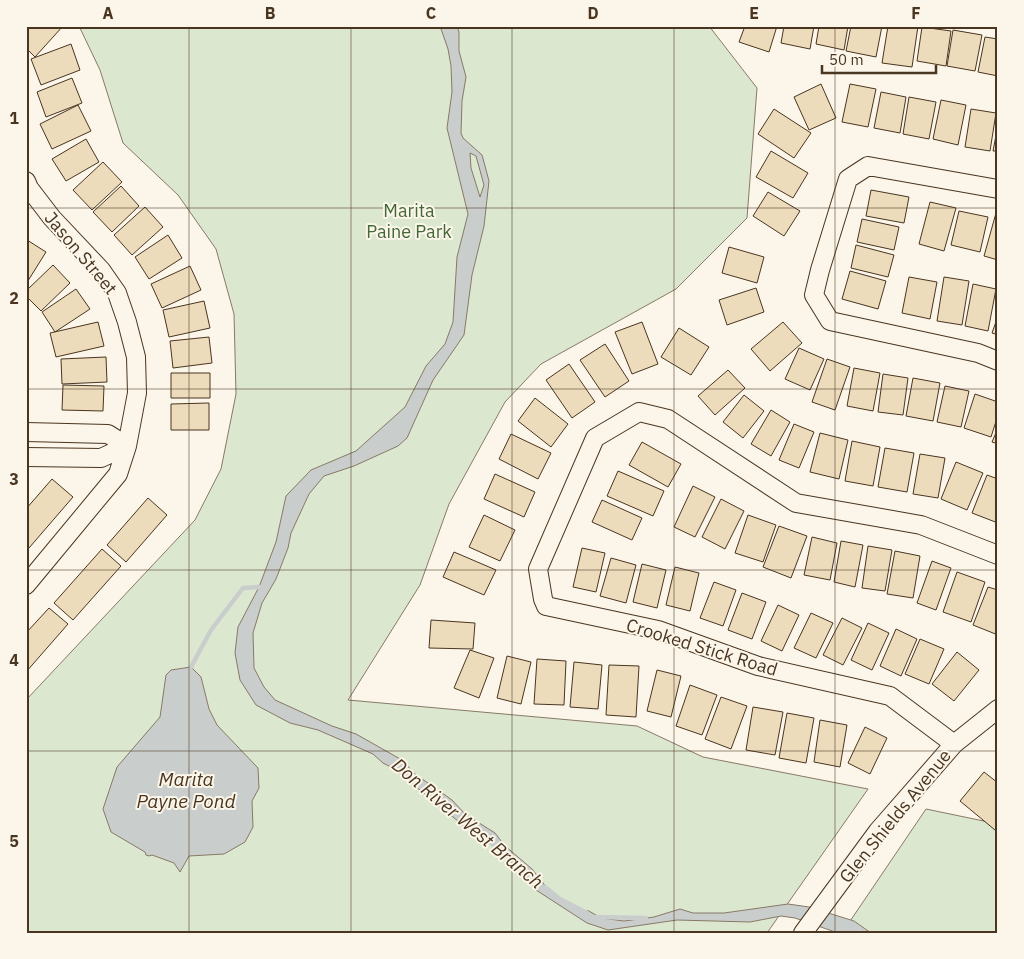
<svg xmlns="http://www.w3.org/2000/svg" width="1024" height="959" viewBox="0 0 1024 959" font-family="'IBM Plex Sans',sans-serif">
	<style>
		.green { fill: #dce7d0; stroke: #887966 }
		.water { fill: #c9cecd; stroke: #887966; fill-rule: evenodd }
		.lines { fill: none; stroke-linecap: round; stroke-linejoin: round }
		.stream { stroke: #c9cecd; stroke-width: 4.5 }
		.building { fill: #ecdcbc; stroke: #4a3520 }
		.minor-casing { stroke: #4a3520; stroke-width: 20 }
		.minor { stroke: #fbf6e9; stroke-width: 18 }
		.grid { fill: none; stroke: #4a3520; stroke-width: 1; stroke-opacity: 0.55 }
		.labels { text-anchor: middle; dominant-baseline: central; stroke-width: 4; stroke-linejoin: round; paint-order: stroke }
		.park-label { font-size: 18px; fill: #436837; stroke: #fbf6e9 }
		.street-label { font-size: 18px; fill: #4a3520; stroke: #fbf6e9 }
		.water-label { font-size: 19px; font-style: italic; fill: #4a3520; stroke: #fbf6e9 }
		.neatline { fill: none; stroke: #4a3520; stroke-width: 2 }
		.grid-label { font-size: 16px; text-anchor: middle; font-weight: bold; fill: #4a3520 }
	</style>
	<rect width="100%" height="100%" fill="#fbf6e9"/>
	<path class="green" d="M79 26H709L757 88 747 218 676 289 541 364 505 402 449 504 420 585 348 700 637 726 703 757 868 789 767 933H26V700L195 520 221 469 236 394 234 314 216 249 178 195 123 143 100 70Z
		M926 809 998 824V933H842Z"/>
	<path class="water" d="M440 26H457L459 32V51L466 77 462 101 461 133 463 138 482 155 489 181 484 226 472 275 464 335 433 380 407 438 398 446 354 466 324 476 309 494 291 533 288 548 276 579 262 603 253 633 254 668 264 687 275 700 332 726 356 734 402 760 415 774 452 800 465 814 495 833 505 846 532 869 551 893 579 910 589 911 601 918 624 921 654 917 680 909 693 913H724L788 904 809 907 854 921 871 933H838L795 918 781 916 750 922 677 920 608 930 587 923 536 890 512 860 493 843 464 826 393 768 383 763 373 754 318 730 290 723 256 705 240 680 235 653 238 627 259 587 276 542 286 496 311 470 356 451 405 407 426 366 445 344 453 322 457 257 468 214 447 128 452 92 451 66 448 49ZM470 153 476 156 484 185 480 197 471 168Z
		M191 667 201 677 209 709 217 725 258 768 259 788 252 801 253 827 245 842 224 854 189 856 180 872 174 863 152 855 149 856 146 855 145 852 111 832 103 809 117 767 160 717 166 675 171 670Z"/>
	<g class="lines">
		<path class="stream" d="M191 667 211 630 243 588 259 587
			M483 836 519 867
			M545 887 560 899 587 913
			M596 917 646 918"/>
	</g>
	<path class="building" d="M26 26H63L35 57 26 48Z
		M745 26H777L769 52 739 42Z
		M784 26H814L810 49 781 43Z
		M819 26H848L844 50 816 44Z
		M851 26H882L876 57 846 51Z
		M888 26H918L912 67 882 63Z
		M922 27 951 31 946 66 917 61Z
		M953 30 982 35 975 71 947 66Z
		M985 37 998 39V76L978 72Z
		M71 44 80 70 41 85 31 59Z
		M72 78 82 103 46 117 37 92Z
		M821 84 836 118 809 130 794 97Z
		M850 84 876 89 868 127 842 122Z
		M881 92 906 97 900 133 874 128Z
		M909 97 936 102 929 139 903 134Z
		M941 100 966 105 958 145 933 139Z
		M78 105 91 131 52 149 40 124Z
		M774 109 811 133 794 158 758 134Z
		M971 109 996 113 990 151 965 147Z
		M998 125V151H993Z
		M86 139 99 162 66 181 52 159Z
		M771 151 808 173 793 198 756 177Z
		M103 162 122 182 92 210 73 190Z
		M121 186 139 206 112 232 93 212Z
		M871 190 909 197 904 223 866 216Z
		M768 192 800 211 784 236 753 216Z
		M930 202 956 208 944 251 919 244Z
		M145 207 163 227 132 255 114 235Z
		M959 211 988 217 980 252 951 245Z
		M996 213H998V260L984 256Z
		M862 219 899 227 894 250 857 242Z
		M168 235 182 258 149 279 135 257Z
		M27 240 46 252 26 284V240Z
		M856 245 894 255 888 277 851 268Z
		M729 247 764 257 757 283 722 273Z
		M53 265 70 283 41 311 26 296V291Z
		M190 266 201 290 162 308 151 284Z
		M850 271 886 281 878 309 842 299Z
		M909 277 937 282 930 319 902 313Z
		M944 277 969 281 962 325 937 321Z
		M973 284 996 289 988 331 965 326Z
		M756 288 764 312 727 325 719 300Z
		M76 289 90 309 55 332 42 312Z
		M204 301 210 328 169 337 163 310Z
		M998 316V335L992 333Z
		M98 322 104 346 56 357 50 333Z
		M642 322 658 364 632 374 615 332Z
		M783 322 802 343 770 371 751 349Z
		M679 328 709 347 691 375 661 357Z
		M209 337 212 363 173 368 170 341Z
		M605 344 629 381 605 397 580 360Z
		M799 348 824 359 810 390 785 379Z
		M106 357 107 382 62 384 61 359Z
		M827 359 850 367 835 410 812 402Z
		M569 364 595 402 572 418 546 380Z
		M854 368 880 373 873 411 847 406Z
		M728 370 745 388 715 415 698 396Z
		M171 373H210V398H171Z
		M883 374 908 378 903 415 878 412Z
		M913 378 940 383 933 421 906 416Z
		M63 385 104 386 103 411 62 410Z
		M945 386 969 391 961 427 937 422Z
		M975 394 998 402V415L991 437 964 428Z
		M744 395 764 411 743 438 723 422Z
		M535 398 568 424 551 447 518 421Z
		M209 403V430H171V404Z
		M771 410 790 422 771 456 751 444Z
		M794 424 814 432 799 468 779 460Z
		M998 428V444L992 442Z
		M820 433 848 440 839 479 810 472Z
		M511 434 551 453 538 479 499 459Z
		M852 441 880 447 873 486 845 481Z
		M642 442 681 464 668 487 629 465Z
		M885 448 914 453 907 492 878 487Z
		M920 454 945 458 938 498 913 494Z
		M956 462 983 473 967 510 941 499Z
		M618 471 664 491 653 516 607 496Z
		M495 474 535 492 524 517 484 499Z
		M987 475 998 479V523L972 513Z
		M52 479 73 497 29 548 26 545V509Z
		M693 486 715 497 695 537 674 527Z
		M148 498 167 515 126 562 107 545Z
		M721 499 744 511 725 549 702 537Z
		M602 500 642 518 632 540 592 522Z
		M484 515 515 530 500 561 469 547Z
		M748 515 776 525 763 562 735 553Z
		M779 526 807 536 791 578 763 567Z
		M812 537 837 543 830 580 804 575Z
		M841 541 863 545 855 587 834 582Z
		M868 546 892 550 885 591 862 588Z
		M582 548 605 553 596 592 573 587Z
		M102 549 121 566 73 620 54 603Z
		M895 551 920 556 913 598 887 594Z
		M454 552 496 570 484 595 443 577Z
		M611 558 636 565 626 603 600 596Z
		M932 561 951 568 936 610 917 603Z
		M642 564 666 570 657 608 633 602Z
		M675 567 699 573 690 611 666 605Z
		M957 572 985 582 971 622 943 612Z
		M714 582 736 590 723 626 700 618Z
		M988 587 998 590V635L973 625Z
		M742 593 766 602 752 639 728 630Z
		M778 605 799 615 782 651 761 641Z
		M49 608 68 624 26 672V633Z
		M811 613 833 623 816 658 794 648Z
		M842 618 862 628 843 665 823 655Z
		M431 620 475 623 473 649 429 648Z
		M868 623 889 633 872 670 851 660Z
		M896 629 917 639 901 676 880 666Z
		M920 639 944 649 929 684 905 674Z
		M470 650 494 658 479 698 454 688Z
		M957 652 979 670 954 701 932 684Z
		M507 656 531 662 521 704 497 698Z
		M537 659 566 661 564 705 534 704Z
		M574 662 602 665 598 709 570 707Z
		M609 665 639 666 636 717 606 715Z
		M657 670 681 676 671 717 647 711Z
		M690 685 717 695 702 735 676 726Z
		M721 697 747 706 731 749 705 739Z
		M753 707 783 712 775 755 746 750Z
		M787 713 814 718 806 763 779 758Z
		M820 720 847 725 840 767 814 762Z
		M865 727 887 738 870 774 848 763Z
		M984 772 998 783V826L995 830 960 801Z"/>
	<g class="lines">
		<defs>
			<path id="minor" d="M26 181 29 188 52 218 101 270 117 293 127 322 136 357 137 393 127 446 118 474 26 585
				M998 189 868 166 848 179 820 270 814 295 830 321 978 353 998 361
				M26 432 108 434 127 446
				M26 457 101 458 127 446
				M954 744 890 696 758 666 658 630 546 606 543 599 538 569 595 438 639 412 668 419 796 503 921 525 998 555
				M803 933 878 831 954 744 998 709"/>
		</defs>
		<use href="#minor" class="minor-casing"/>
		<use href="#minor" class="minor"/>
	</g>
	<path class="grid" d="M189 26V933M351 26V933M512 26V933M674 26V933M835 26V933M26 208H998M26 389H998M26 570H998M26 751H998"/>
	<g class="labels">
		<g class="park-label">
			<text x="409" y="210">Marita<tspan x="409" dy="21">Paine Park</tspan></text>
		</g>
		<g class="street-label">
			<text transform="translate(81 253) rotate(50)">Jason Street</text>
			<text transform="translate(702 647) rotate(17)">Crooked Stick Road</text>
			<text transform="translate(895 816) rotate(-51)">Glen Shields Avenue</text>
		</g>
		<g class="water-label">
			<text x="186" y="779">Marita<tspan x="186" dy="22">Payne Pond</tspan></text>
			<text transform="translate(468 823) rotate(40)">Don River West Branch</text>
		</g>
	</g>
	<rect width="1024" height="959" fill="none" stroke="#fbf6e9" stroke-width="55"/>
	<path d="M822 65v8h114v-8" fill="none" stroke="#4a3520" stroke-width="2.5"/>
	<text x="829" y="65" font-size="15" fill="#4a3520" stroke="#fbf6e9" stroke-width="4" paint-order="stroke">50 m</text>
	<rect x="28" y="28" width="968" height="904" class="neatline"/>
	<g class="grid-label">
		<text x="108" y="19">A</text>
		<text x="270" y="19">B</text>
		<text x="431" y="19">C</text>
		<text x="593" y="19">D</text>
		<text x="754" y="19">E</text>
		<text x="916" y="19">F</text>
		<text x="14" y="124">1</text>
		<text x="14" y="304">2</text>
		<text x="14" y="485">3</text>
		<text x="14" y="666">4</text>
		<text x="14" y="847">5</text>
	</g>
</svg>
